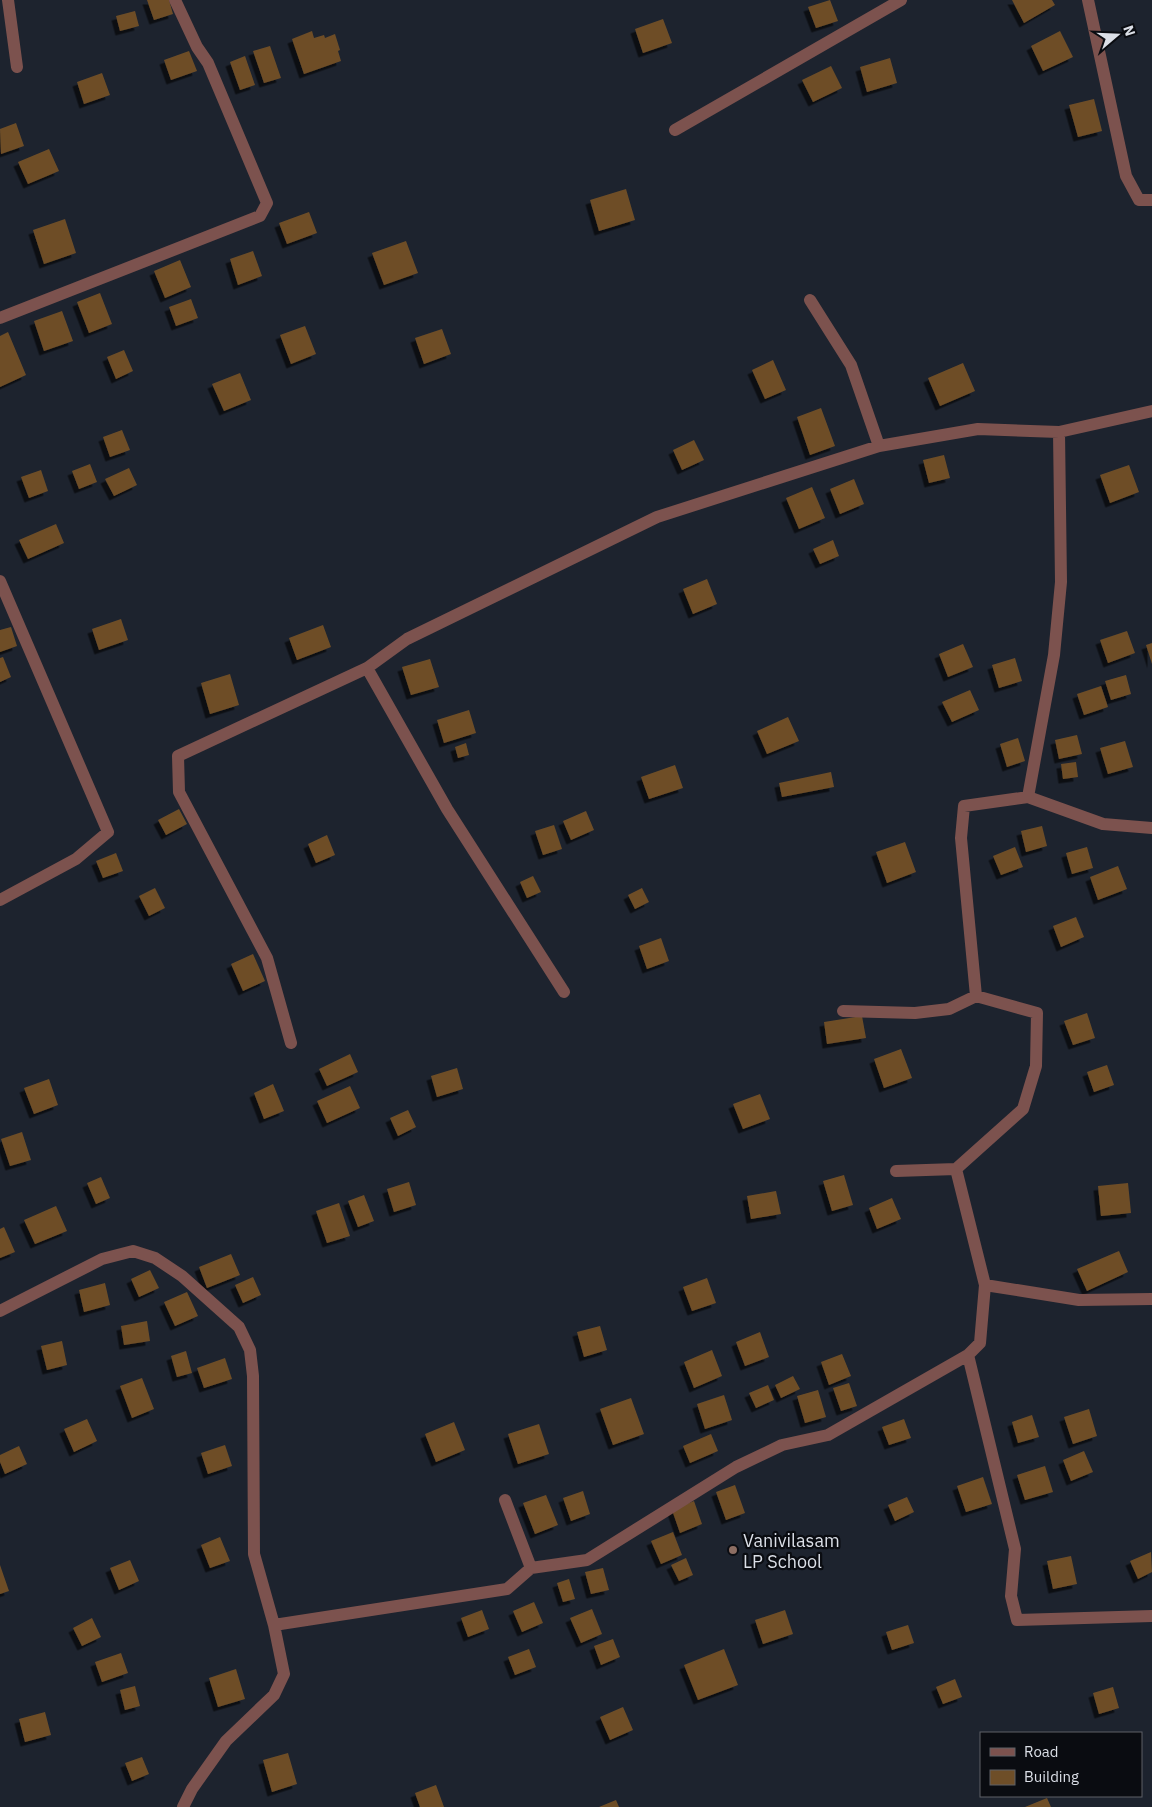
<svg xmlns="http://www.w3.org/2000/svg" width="1152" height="1807" viewBox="0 0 1152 1807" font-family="'IBM Plex Sans',sans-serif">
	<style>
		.building { fill: #6e4e28; filter: url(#shadow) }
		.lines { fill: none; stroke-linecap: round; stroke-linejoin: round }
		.street { stroke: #7c524e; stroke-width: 12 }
		.education-dot { fill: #8d6e63; stroke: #0a0c11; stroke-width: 2 }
		.labels { text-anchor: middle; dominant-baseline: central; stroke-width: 4.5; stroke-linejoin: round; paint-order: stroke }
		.poi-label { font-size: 18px; fill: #dbdfe7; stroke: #0a0c11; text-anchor: start }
	</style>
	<defs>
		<filter id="shadow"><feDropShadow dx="-4.5" dy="4.5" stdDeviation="0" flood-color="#0009"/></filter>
	</defs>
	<rect width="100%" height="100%" fill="#1d232e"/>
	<path class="building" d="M147 0H169L173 14 154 20Z
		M830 0 838 21 816 28 808 7Z
		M1012 0H1052L1055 5 1024 23Z
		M135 11 139 26 120 31 116 16Z
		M663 19 672 43 643 53 635 29Z
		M312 31 314 38 324 35 325 38 335 34 340 50 338 51 341 61 304 74 292 39Z
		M1060 31 1073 57 1043 71 1031 46Z
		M270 46 281 78 264 83 253 51Z
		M189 51 197 71 171 80 164 60Z
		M245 56 255 85 240 90 230 62Z
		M890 58 897 83 867 92 860 67Z
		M831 66 842 88 813 102 802 80Z
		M102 73 110 95 84 104 77 82Z
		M1094 99 1102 131 1078 137 1069 105Z
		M16 123 24 146 1 154 0 129Z
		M49 149 59 171 28 184 18 162Z
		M626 189 635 220 599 231 590 200Z
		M309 212 317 233 287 244 279 223Z
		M65 219 76 253 44 264 33 230Z
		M406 241 418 273 384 285 372 253Z
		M253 251 262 276 238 285 230 259Z
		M180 260 191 287 165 298 154 271Z
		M100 293 112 324 89 333 77 302Z
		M191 299 198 318 176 326 169 307Z
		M62 311 73 341 44 351 34 321Z
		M305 326 316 354 291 364 280 335Z
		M442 329 451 354 424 364 415 338Z
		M8 332 26 375 0 387V336Z
		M124 350 133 371 116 379 107 357Z
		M773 360 786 390 765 399 752 370Z
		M963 363 975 391 940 406 928 378Z
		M240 373 251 400 224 411 212 384Z
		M821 408 835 446 810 455 797 417Z
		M122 430 130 450 110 457 103 437Z
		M694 440 704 460 682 470 673 450Z
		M944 455 950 478 929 483 923 460Z
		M90 464 97 482 79 489 72 471Z
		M1129 465 1139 492 1110 503 1100 475Z
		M129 468 137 485 114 496 105 479Z
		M41 470 48 491 29 498 21 477Z
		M854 479 864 504 840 514 830 489Z
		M812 487 825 518 799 529 786 498Z
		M56 524 64 543 28 559 19 540Z
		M833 540 839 556 820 564 813 549Z
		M707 579 717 604 693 614 683 589Z
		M121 619 128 640 99 650 92 629Z
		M323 625 331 647 297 660 289 638Z
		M11 627 17 646 0 652V630Z
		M1127 631 1135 653 1108 663 1100 640Z
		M1152 643V664L1146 645Z
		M963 644 973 667 948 677 939 654Z
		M3 657 11 677 0 682V658Z
		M1015 658 1022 681 999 688 992 665Z
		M430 659 439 687 411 695 402 667Z
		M230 674 239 705 210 714 201 683Z
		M1126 675 1131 694 1111 700 1105 681Z
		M1101 686 1108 707 1084 715 1077 694Z
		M970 690 979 710 952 722 942 702Z
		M469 710 476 733 444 743 437 720Z
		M788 717 799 741 767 754 757 731Z
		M1077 735 1082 754 1059 759 1055 740Z
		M1018 738 1025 761 1007 767 1000 744Z
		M1125 741 1133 767 1108 774 1100 748Z
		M466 743 469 755 458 758 455 747Z
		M1076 762 1078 777 1063 779 1061 764Z
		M675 765 683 788 649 799 641 777Z
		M831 772 834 787 782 797 779 783Z
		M179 809 187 824 166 835 158 820Z
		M586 811 594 830 571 840 563 821Z
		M554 825 562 849 543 855 535 831Z
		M1042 826 1047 846 1026 852 1021 831Z
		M327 835 335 855 316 863 308 844Z
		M905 842 916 872 887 883 876 852Z
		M1015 847 1023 867 1001 875 993 856Z
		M1087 847 1093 868 1072 874 1066 853Z
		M116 853 123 871 103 878 96 861Z
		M1118 866 1127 889 1098 900 1090 877Z
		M533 876 541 892 527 898 520 882Z
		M155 888 165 908 149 916 139 896Z
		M642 888 649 902 635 909 628 895Z
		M1076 917 1084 937 1061 947 1053 926Z
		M661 938 669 961 647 969 639 946Z
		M253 954 265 981 243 991 231 964Z
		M1087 1013 1095 1038 1073 1045 1064 1021Z
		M862 1016 866 1038 827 1044 824 1022Z
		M901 1049 912 1078 884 1088 874 1059Z
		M350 1054 358 1072 327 1086 319 1069Z
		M1107 1065 1114 1085 1094 1092 1087 1072Z
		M457 1068 463 1089 437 1097 431 1076Z
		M49 1079 58 1105 34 1114 24 1088Z
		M273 1084 284 1111 264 1119 254 1093Z
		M350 1086 360 1108 327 1123 317 1101Z
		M760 1094 770 1119 743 1129 733 1104Z
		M408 1110 416 1127 398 1136 390 1118Z
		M22 1132 31 1160 10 1166 1 1139Z
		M844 1175 853 1205 832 1211 823 1181Z
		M101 1177 110 1198 96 1204 87 1183Z
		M409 1182 416 1205 394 1212 387 1189Z
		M1128 1183 1131 1213 1101 1216 1098 1186Z
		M776 1191 781 1214 751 1219 747 1196Z
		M364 1195 374 1221 358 1227 348 1201Z
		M892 1198 901 1219 877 1229 869 1208Z
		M339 1203 350 1236 327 1243 316 1211Z
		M56 1206 67 1231 35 1244 24 1220Z
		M4 1227 15 1252 0 1258V1229Z
		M1119 1251 1128 1272 1087 1291 1077 1269Z
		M231 1254 240 1275 207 1288 199 1267Z
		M150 1270 159 1288 139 1297 131 1279Z
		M253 1277 261 1295 243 1303 235 1285Z
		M707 1278 716 1303 692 1311 683 1287Z
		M105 1283 110 1305 84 1312 79 1290Z
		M187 1292 198 1316 175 1326 164 1302Z
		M147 1321 150 1341 124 1345 121 1326Z
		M600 1326 607 1350 584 1357 577 1332Z
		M760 1332 769 1357 745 1366 736 1342Z
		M62 1341 67 1365 47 1370 41 1346Z
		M712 1350 722 1376 694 1388 684 1362Z
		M186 1351 192 1373 177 1377 171 1356Z
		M842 1354 851 1376 829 1385 821 1362Z
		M225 1358 232 1379 204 1388 197 1368Z
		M793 1376 800 1389 781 1398 775 1385Z
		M142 1378 154 1409 132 1418 120 1386Z
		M849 1383 857 1406 841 1411 833 1388Z
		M768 1385 774 1400 756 1408 749 1393Z
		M818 1390 826 1417 805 1423 797 1396Z
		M724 1395 732 1420 705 1429 697 1404Z
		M631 1398 644 1434 613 1445 600 1409Z
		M1089 1409 1097 1436 1073 1444 1064 1417Z
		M1032 1415 1039 1437 1018 1443 1012 1422Z
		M87 1419 97 1441 74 1452 64 1429Z
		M904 1419 911 1438 889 1445 882 1427Z
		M454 1422 465 1450 436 1462 425 1434Z
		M539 1424 549 1454 518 1464 508 1434Z
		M711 1434 718 1451 690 1463 683 1446Z
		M225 1445 232 1466 208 1474 201 1453Z
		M19 1446 27 1464 5 1474 0 1462V1455Z
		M1084 1451 1093 1472 1071 1481 1063 1460Z
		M1045 1466 1053 1492 1025 1500 1017 1475Z
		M983 1477 992 1504 966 1512 957 1486Z
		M735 1485 745 1513 726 1520 716 1492Z
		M583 1491 590 1514 571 1521 563 1498Z
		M546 1495 558 1525 535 1534 523 1503Z
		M907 1497 914 1512 895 1521 888 1505Z
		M694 1501 702 1524 680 1533 672 1510Z
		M673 1532 682 1555 661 1564 651 1541Z
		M220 1537 230 1561 210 1568 201 1545Z
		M1151 1552 1152 1572 1138 1579 1130 1561Z
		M1071 1556 1077 1584 1053 1589 1047 1561Z
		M686 1558 693 1575 679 1581 671 1565Z
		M130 1560 139 1581 119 1590 110 1568Z
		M0 1565 9 1591 0 1594Z
		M603 1568 609 1590 591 1594 585 1572Z
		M569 1579 575 1599 563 1602 557 1583Z
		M534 1602 543 1623 522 1632 513 1611Z
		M592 1609 602 1634 581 1643 570 1618Z
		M482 1610 489 1629 468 1637 461 1618Z
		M785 1610 793 1634 763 1644 755 1620Z
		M92 1618 101 1637 82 1646 73 1628Z
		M908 1625 914 1643 892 1650 886 1632Z
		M613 1639 620 1657 601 1665 594 1646Z
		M529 1649 536 1667 515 1675 508 1657Z
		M724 1649 738 1685 698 1700 684 1665Z
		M121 1653 128 1673 102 1682 95 1662Z
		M236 1669 245 1699 218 1707 209 1678Z
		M955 1679 962 1697 943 1704 936 1687Z
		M135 1686 140 1706 125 1710 120 1690Z
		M1113 1687 1119 1708 1099 1714 1093 1693Z
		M623 1707 633 1730 610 1740 600 1717Z
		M45 1712 51 1735 25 1742 19 1719Z
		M288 1753 297 1784 272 1792 263 1760Z
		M142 1757 149 1774 132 1781 125 1763Z
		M436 1785 444 1807H420L415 1793Z
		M1047 1798 1051 1807H1025Z
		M616 1800 619 1807H599Z"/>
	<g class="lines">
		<path class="street" d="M8 0 17 67
			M1088 0 1126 176 1139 200H1152
			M675 130 901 0
			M810 300 851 365 879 446
			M0 318 260 216 267 203 208 63 197 47 175 0
			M0 581 108 832 76 859 0 900
			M367 668 447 809 564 992
			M1028 797 1054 655 1061 582 1059 432
			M976 996 961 838 964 806 1028 797 1103 824 1152 828
			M843 1011 915 1013 949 1009 976 996 1037 1013 1036 1066 1023 1109 956 1169 896 1171
			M291 1043 267 958 179 792 178 756 367 668 407 639 657 517 879 446 978 429 1059 432 1152 411
			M956 1169 985 1285
			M0 1311 102 1259 133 1251 155 1258 182 1276 239 1327 250 1350 253 1376 254 1554 274 1625
			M968 1355 1015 1549 1011 1596 1017 1620 1152 1616
			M505 1500 531 1568
			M183 1807 192 1789 226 1741 274 1695 284 1674 274 1625 507 1589 531 1568 587 1560 736 1467 782 1445 828 1435 968 1355 980 1343 985 1285 1079 1300 1152 1299"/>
	</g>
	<circle class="education-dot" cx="733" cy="1550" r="5"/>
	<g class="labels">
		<g class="poi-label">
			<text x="743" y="1540">Vanivilasam<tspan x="743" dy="21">LP School</tspan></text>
		</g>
	</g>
	<rect x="980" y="1732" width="162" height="65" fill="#0a0c11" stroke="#5e6067"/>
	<rect x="990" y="1748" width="25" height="8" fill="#7c524e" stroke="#5e6067"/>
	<text x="1024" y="1757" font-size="15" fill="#dbdfe7">Road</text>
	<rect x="990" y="1770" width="25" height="15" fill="#6e4e28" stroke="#5e6067"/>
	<text x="1024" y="1782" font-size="15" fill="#dbdfe7">Building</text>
	<g transform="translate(1117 35) rotate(71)" stroke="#0a0c11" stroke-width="4" paint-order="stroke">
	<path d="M0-4L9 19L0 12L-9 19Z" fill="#dbdfe7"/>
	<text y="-8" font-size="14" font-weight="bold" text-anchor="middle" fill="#dbdfe7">N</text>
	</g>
</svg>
